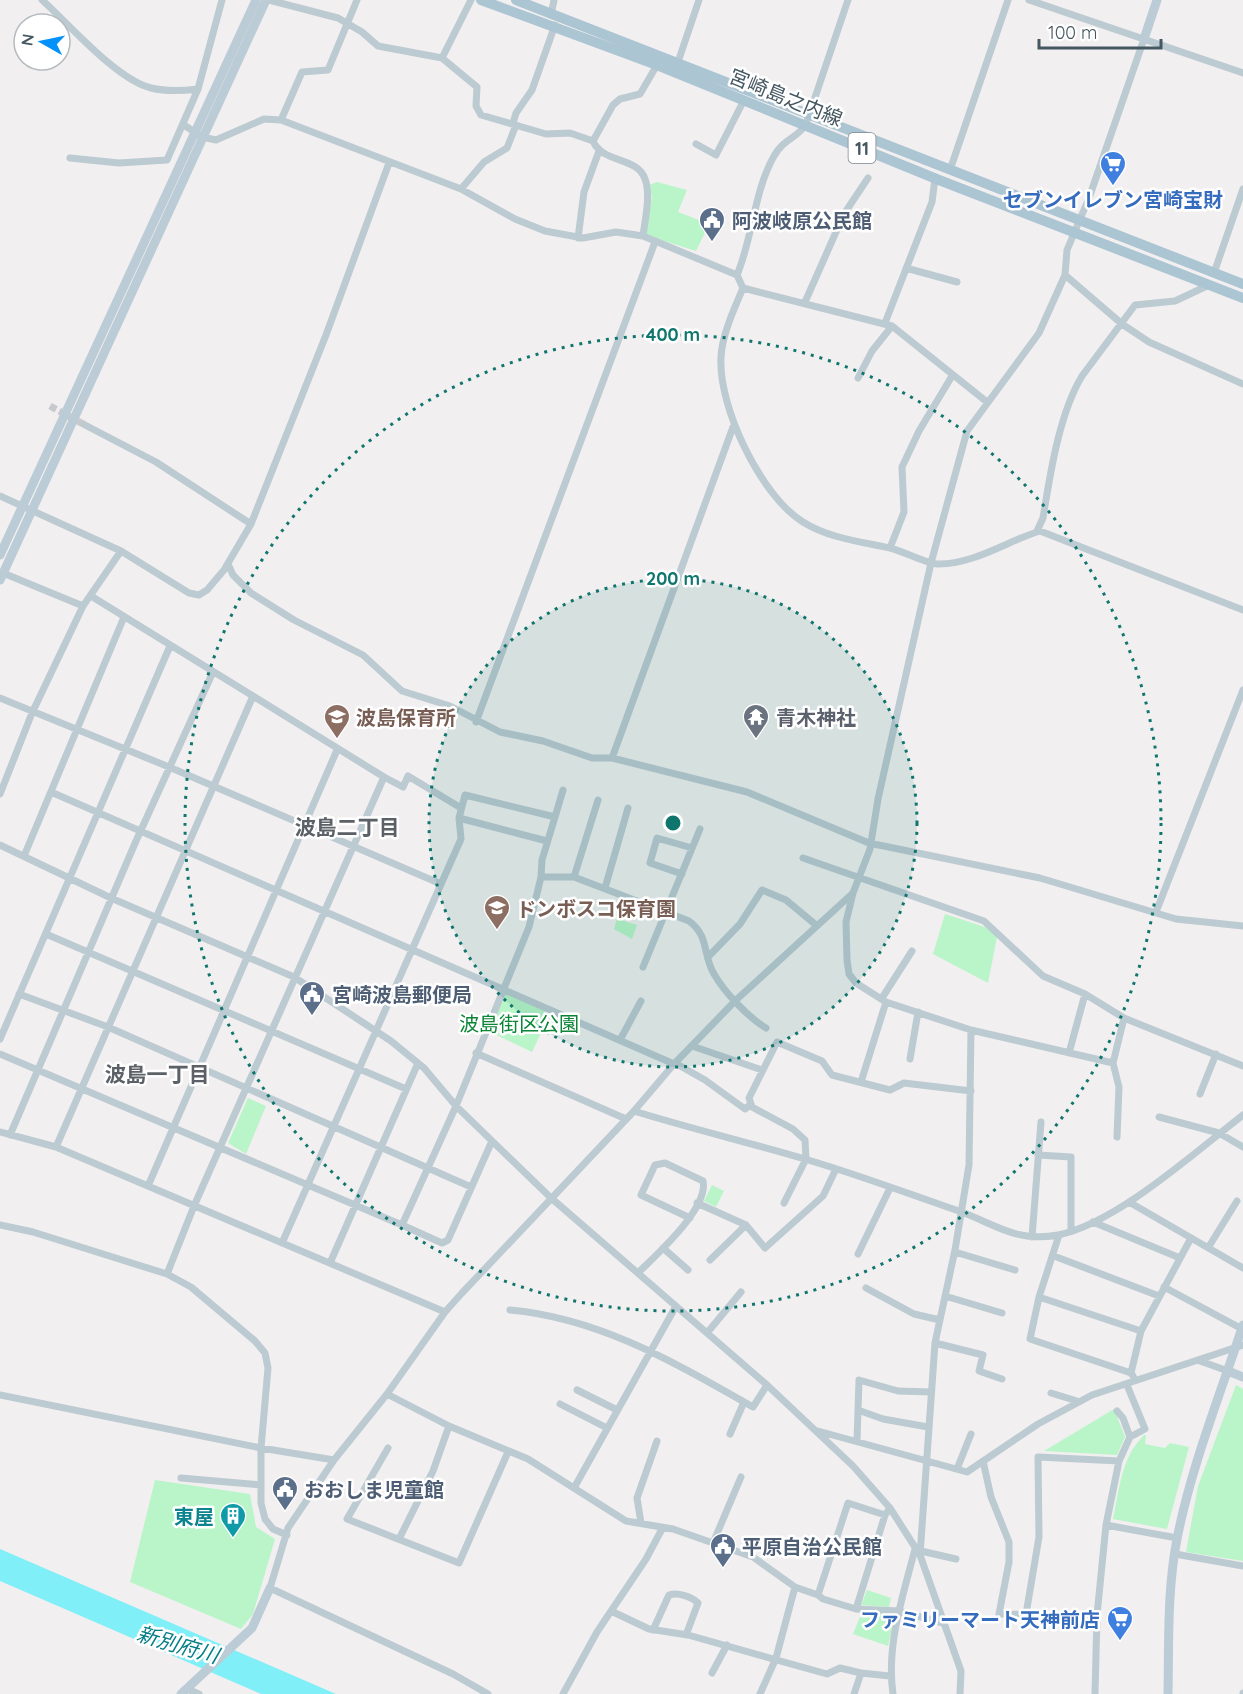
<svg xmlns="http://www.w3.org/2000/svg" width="1243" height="1694" viewBox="0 0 1243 1694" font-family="Quicksand,'Noto Sans JP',sans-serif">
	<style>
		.green { fill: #b9f5c8 }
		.water { fill: #81eff7 }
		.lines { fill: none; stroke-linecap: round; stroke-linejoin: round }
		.street-tunnel { stroke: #c7c9cc; stroke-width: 7; stroke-dasharray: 7 3.5; stroke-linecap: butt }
		.street { stroke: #bccad1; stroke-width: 7 }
		.secondary { stroke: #bbccd6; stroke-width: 9 }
		.primary { stroke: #acc5d2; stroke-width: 10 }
		.ring { fill: none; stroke: #0f766e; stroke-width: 3; stroke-dasharray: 3 6 }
		.labels { text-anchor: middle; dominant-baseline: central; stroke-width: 5; stroke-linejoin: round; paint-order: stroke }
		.shield { fill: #fff; stroke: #7d8990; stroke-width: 1.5 }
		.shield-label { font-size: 18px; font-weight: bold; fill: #455760 }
		.street-label { font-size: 20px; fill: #455760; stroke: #fff }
		.shop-label { font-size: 20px; font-weight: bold; fill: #366cbe; stroke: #fff }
		.service-label { font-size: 20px; font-weight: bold; fill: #4e5e75; stroke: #fff; text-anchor: start }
		.education-label { font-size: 20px; font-weight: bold; fill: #785e54; stroke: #fff; text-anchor: start }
		.worship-label { font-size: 20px; font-weight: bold; fill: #5b616d; stroke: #fff; text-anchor: start }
		.park-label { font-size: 20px; fill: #0c8537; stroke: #fff }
		.culture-label { font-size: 20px; font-weight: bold; fill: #0d838f; stroke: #fff; text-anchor: end }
		.neighbourhood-label { font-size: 21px; font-weight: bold; fill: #5b6166; stroke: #fff }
		.water-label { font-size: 21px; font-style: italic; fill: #057e86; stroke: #fff }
		.centre { fill: #0f766e; stroke: #fff; stroke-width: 3 }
		.ring-label { font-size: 18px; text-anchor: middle; font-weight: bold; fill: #0f766e; stroke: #fff; stroke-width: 5; stroke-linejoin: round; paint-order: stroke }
	</style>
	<rect width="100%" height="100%" fill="#f2eff0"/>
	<path class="green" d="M657 182 687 190 678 212 709 224 696 251 645 235 652 197 649 185Z
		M945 914 994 930 997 937 988 983 933 954Z
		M617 919 637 925 632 939 614 929Z
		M506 993 550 1014 532 1052 488 1031Z
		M248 1098 266 1106 246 1154 228 1143Z
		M712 1185 724 1191 716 1207 704 1201Z
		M1236 1385 1243 1389V1561L1186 1552 1198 1486Z
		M1114 1409 1125 1437 1117 1455 1044 1451Z
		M1144 1435H1146L1145 1444 1165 1448 1170 1443 1189 1447 1167 1529 1113 1519C1120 1487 1121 1458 1144 1435Z
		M155 1480 250 1494 256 1527 275 1539 253 1614 241 1629 130 1582Z
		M867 1590 891 1598 889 1607 861 1605Z
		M862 1612 895 1614 888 1646 853 1634Z"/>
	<path class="water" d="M0 1549 336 1694H261L0 1581Z"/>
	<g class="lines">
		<path class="street-tunnel" d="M50 406 85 425"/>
		<path class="street" d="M42 0C69 24 117 80 151 88 167 92 182 91 198 89
			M269 0 338 18 362 32 378 46 442 58 477 87 476 106 481 115 546 134 570 133 593 141C603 164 637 156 645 179 651 195 645 219 643 236
			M848 0 806 124C797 139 785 137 774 156 754 191 753 237 737 275L743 288 892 326 987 402
			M1029 0 1243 73
			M551 15 554 0
			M1144 39 1089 198 1067 250 1065 275 1122 324 1149 342 1243 384
			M442 58 471 0
			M678 62 699 0
			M281 120 302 72 328 70 357 0
			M513 123 516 113 532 90 555 25
			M184 125 202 137 216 140 264 119 281 120 461 189 515 219 545 231 583 238 616 232 643 236 737 275
			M593 141 613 105 620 99 640 94 657 65
			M696 144 716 155 744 100
			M70 158 119 163 167 160 198 89 222 0
			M950 170 1008 0
			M461 189 484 162 507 148 516 125
			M578 238 584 192 599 151
			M906 268 957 282
			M1214 273 1243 189
			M1065 275 1039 333 967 431 931 563 878 799 870 849 853 893 846 922 847 960 849 974 856 983 886 1002 971 1030 1113 1063 1124 1018
			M743 288C734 309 722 335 721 357 718 407 761 496 803 522 828 538 862 542 890 548 903 551 927 564 937 564 973 565 1007 541 1040 531L1243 610
			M805 302 844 214 868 178
			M885 323 932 202 935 178
			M858 378 872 351 892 326
			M85 425 156 462 251 524
			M0 496 121 551 189 593 199 595 207 590 224 570 251 524 326 335 389 163
			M1037 531 1043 518C1050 475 1059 414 1082 376L1135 305 1175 301 1209 285
			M890 548 904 512 902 467 919 431 952 376
			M228 564 233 575 251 593 294 620 363 655 402 691 450 706 500 732 543 741 592 758H612L747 792 869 843 1040 878 1176 919 1243 926
			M3 573 83 606
			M91 596 384 777 194 1206 167 1274
			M0 698 169 767 441 884
			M476 722 655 242
			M612 758 733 427
			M384 777 403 787 408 776 461 808
			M51 792 674 1064
			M0 794 32 713 83 606 121 551
			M459 818 547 841
			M0 845 111 898 294 977 391 1041 424 1068 456 1106 550 1197 767 1385 853 1466 890 1508 920 1555 961 1671 960 1694
			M24 856 124 617
			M803 858 984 921 1043 976 1085 994 1124 1018 1243 1066
			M682 874 650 863 657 838 692 848
			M541 877H574L689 921C710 937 702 954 714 974 725 993 748 1017 766 1028
			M574 877 598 800
			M605 888 628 808
			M1156 912 1243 690
			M46 934 406 1089
			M708 957 740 924 762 890 786 900 816 925
			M643 967 700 829
			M19 994 108 1027 471 1187
			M882 998 912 951
			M0 1039 170 646
			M620 1040 641 1001
			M692 1046 762 1070
			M476 1053 626 1119
			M1069 1053 1085 994
			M0 1054 402 1225 456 1106 529 927 541 877 542 860 555 817
			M910 1059 918 1012
			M675 1063 705 1080 745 1109 751 1104
			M1113 1063 1119 1087 1117 1137
			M861 1082 886 1002
			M1200 1094 1216 1054
			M634 1111C692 1129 751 1143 808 1160 859 1175 909 1194 959 1211 995 1224 1016 1243 1058 1235 1117 1223 1195 1152 1243 1115
			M1159 1117 1219 1133 1243 1147
			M0 1132 56 1147 445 1312
			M10 1135 136 841 213 672
			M56 1147 253 696
			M1038 1155 1071 1157V1230
			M148 1186 337 750
			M1129 1202 1243 1268
			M697 1203 746 1225 765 1248 823 1196 836 1169
			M784 1203 806 1159 805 1140 793 1129 752 1107 749 1098 777 1042 822 1061 832 1075 890 1090 904 1083 971 1091
			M1093 1222 1180 1258
			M0 1225 33 1232 167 1274 191 1287 255 1341 265 1353 268 1368 261 1448V1503L265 1519 273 1529 287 1535
			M402 1225 442 1243 448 1240 492 1141
			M1059 1235 1039 1297 1030 1339 1131 1373
			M1032 1237 1041 1122
			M282 1243 461 839 459 818 465 795 555 817 563 790
			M663 1248 688 1270
			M1208 1248 1237 1201
			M955 1252 1015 1270
			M858 1254 890 1188
			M1054 1256 1159 1296
			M710 1260 746 1225
			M330 1263 418 1063
			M639 1272C657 1254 709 1208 703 1181L665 1163 655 1165 641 1195 690 1218
			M1164 1287 1242 1329
			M866 1288 914 1314 940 1320
			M945 1296 1002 1313
			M1039 1297 1141 1331
			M510 1310C600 1318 675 1363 753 1407L767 1385
			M707 1333 741 1292
			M935 1343 983 1355 979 1371 1002 1379
			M1200 1361 1228 1371
			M1133 1376 1131 1373 1141 1331 1191 1238
			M577 1390 617 1410
			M1051 1393 1077 1401
			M387 1394 449 1426 528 1459 626 1521 673 1529 753 1557 795 1587 818 1595 823 1599 856 1609 899 1611 943 1623
			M0 1395 261 1448 334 1460
			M560 1404 607 1428
			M858 1410 883 1419 928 1427
			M1117 1411 1123 1418 1130 1437
			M818 1431 967 1472 1038 1424 1092 1395 1243 1345
			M730 1434 744 1402
			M857 1441 859 1380 898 1391 931 1392
			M388 1448 347 1519 459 1563 508 1452
			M983 1461 991 1497 1009 1542V1562L999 1614 1097 1615
			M957 1469 971 1434
			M181 1478 261 1485
			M574 1488 676 1306
			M641 1523 637 1498 657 1441
			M1106 1525 1177 1538
			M399 1539 433 1471 449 1426
			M713 1543 741 1477
			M921 1551 956 1559
			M1175 1554 1243 1566
			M920 1555 935 1343 955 1250 969 1165 971 1030
			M818 1595 848 1503 885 1515 890 1508
			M856 1609 885 1515
			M611 1611 649 1629 688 1635 827 1674 840 1668 861 1673
			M1026 1614 1039 1537 1038 1457 1119 1461
			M653 1630 669 1595C678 1592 692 1597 698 1603L686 1635
			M712 1673 727 1645
			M187 1689 199 1694
			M488 1694 453 1674 270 1588 288 1528 334 1460 387 1394 445 1312 462 1293 634 1111 674 1064 736 1000 853 893
			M563 1694 597 1632 646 1559 662 1529
			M760 1694 776 1658 795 1587
			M854 1694 861 1673 890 1676
			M893 1694C886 1645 903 1596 915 1549
			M1095 1694 1097 1615 1106 1525 1119 1461 1130 1437 1145 1429 1127 1385
			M1243 1694V1693"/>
		<path class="secondary" d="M1144 39 1157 0
			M0 555 256 0
			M0 580 266 0
			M1228 1371 1243 1377
			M181 1694 252 1628 270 1588
			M1168 1694C1169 1643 1167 1590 1177 1539 1191 1467 1220 1395 1243 1325"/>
		<path class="primary" d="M481 0 657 65 939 180 1243 298
			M516 0 1243 284"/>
	</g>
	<circle cx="673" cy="823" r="244" fill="#0f766e" fill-opacity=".12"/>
	<g class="ring">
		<circle cx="673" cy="823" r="244"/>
		<circle cx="673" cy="823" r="488"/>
	</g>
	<defs>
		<symbol id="supermarket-pin" viewBox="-11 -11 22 30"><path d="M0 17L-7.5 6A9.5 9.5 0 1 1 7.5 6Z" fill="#3f7fe0" stroke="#fff"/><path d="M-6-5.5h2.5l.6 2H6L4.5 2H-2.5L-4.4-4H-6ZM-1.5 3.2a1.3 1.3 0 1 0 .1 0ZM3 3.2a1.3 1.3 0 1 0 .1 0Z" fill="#fff"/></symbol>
		<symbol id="civic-pin" viewBox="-11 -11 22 30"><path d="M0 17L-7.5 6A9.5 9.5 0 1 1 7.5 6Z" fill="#5c6f8a" stroke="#fff"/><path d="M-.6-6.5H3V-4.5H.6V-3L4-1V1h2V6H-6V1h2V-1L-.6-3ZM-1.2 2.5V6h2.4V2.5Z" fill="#fff"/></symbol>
		<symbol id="school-pin" viewBox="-11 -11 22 30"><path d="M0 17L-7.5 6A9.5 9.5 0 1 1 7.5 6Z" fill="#8d6e63" stroke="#fff"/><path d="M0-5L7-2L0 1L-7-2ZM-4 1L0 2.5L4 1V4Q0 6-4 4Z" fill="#fff"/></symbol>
		<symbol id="temple-pin" viewBox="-11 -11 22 30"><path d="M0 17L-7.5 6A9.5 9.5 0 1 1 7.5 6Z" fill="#6b7280" stroke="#fff"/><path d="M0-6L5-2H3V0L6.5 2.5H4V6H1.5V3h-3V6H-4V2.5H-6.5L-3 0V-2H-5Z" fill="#fff"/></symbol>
		<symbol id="building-pin" viewBox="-11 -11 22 30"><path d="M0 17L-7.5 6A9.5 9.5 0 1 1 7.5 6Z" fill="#0f9aa8" stroke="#fff"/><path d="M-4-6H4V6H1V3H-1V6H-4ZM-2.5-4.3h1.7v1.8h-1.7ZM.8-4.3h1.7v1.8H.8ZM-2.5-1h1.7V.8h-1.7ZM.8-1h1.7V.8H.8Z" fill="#fff"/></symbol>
	</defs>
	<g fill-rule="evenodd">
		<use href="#supermarket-pin" x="1098" y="149" width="30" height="40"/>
		<use href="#civic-pin" x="697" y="205" width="30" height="40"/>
		<use href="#school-pin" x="322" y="702" width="30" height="40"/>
		<use href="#temple-pin" x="741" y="702" width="30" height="40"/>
		<use href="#school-pin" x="482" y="893" width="30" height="40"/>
		<use href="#civic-pin" x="297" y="979" width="30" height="40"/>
		<use href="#civic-pin" x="270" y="1474" width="30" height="40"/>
		<use href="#building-pin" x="218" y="1501" width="30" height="40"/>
		<use href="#civic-pin" x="708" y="1531" width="30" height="40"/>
		<use href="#supermarket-pin" x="1105" y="1604" width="30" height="40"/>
	</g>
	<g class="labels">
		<rect class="shield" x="848.5" y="133" width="27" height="30" rx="4.5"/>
		<g class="shield-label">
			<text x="862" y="148">11</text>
		</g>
		<g class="street-label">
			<text transform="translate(786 97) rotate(22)">宮崎島之内線</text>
		</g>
		<g class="shop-label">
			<text x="1113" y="199">セブンイレブン宮崎宝財</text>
			<text x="1100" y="1619" text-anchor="end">ファミリーマート天神前店</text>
		</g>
		<g class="service-label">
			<text x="732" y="220">阿波岐原公民館</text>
			<text x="332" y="994">宮崎波島郵便局</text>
			<text x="304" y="1489">おおしま児童館</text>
			<text x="742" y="1546">平原自治公民館</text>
		</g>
		<g class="education-label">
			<text x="356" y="717">波島保育所</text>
			<text x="516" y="908">ドンボスコ保育園</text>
		</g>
		<g class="worship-label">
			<text x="776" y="717">青木神社</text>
		</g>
		<g class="park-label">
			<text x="519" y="1023">波島街区公園</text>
		</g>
		<g class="culture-label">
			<text x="214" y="1516">東屋</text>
		</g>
		<g class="neighbourhood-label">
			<text x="347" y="827">波島二丁目</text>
			<text x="157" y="1074">波島一丁目</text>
		</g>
		<g class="water-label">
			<text transform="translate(178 1644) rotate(16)">新別府川</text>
		</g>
	</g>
	<circle cx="673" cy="823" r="9" class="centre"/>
	<g class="ring-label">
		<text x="673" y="341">400 m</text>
		<text x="673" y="585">200 m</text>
	</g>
	<g transform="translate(42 42) rotate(279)"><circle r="28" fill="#ffffff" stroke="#b5bcbf" stroke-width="1.5"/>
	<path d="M0-4.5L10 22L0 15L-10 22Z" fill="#0392f9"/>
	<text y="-9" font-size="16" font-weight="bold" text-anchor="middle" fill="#455760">N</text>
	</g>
	<path d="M1039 39v9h122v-9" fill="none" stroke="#455760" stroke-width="3"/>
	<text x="1048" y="39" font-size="18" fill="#455760" stroke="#ffffff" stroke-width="4.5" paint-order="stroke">100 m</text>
</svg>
